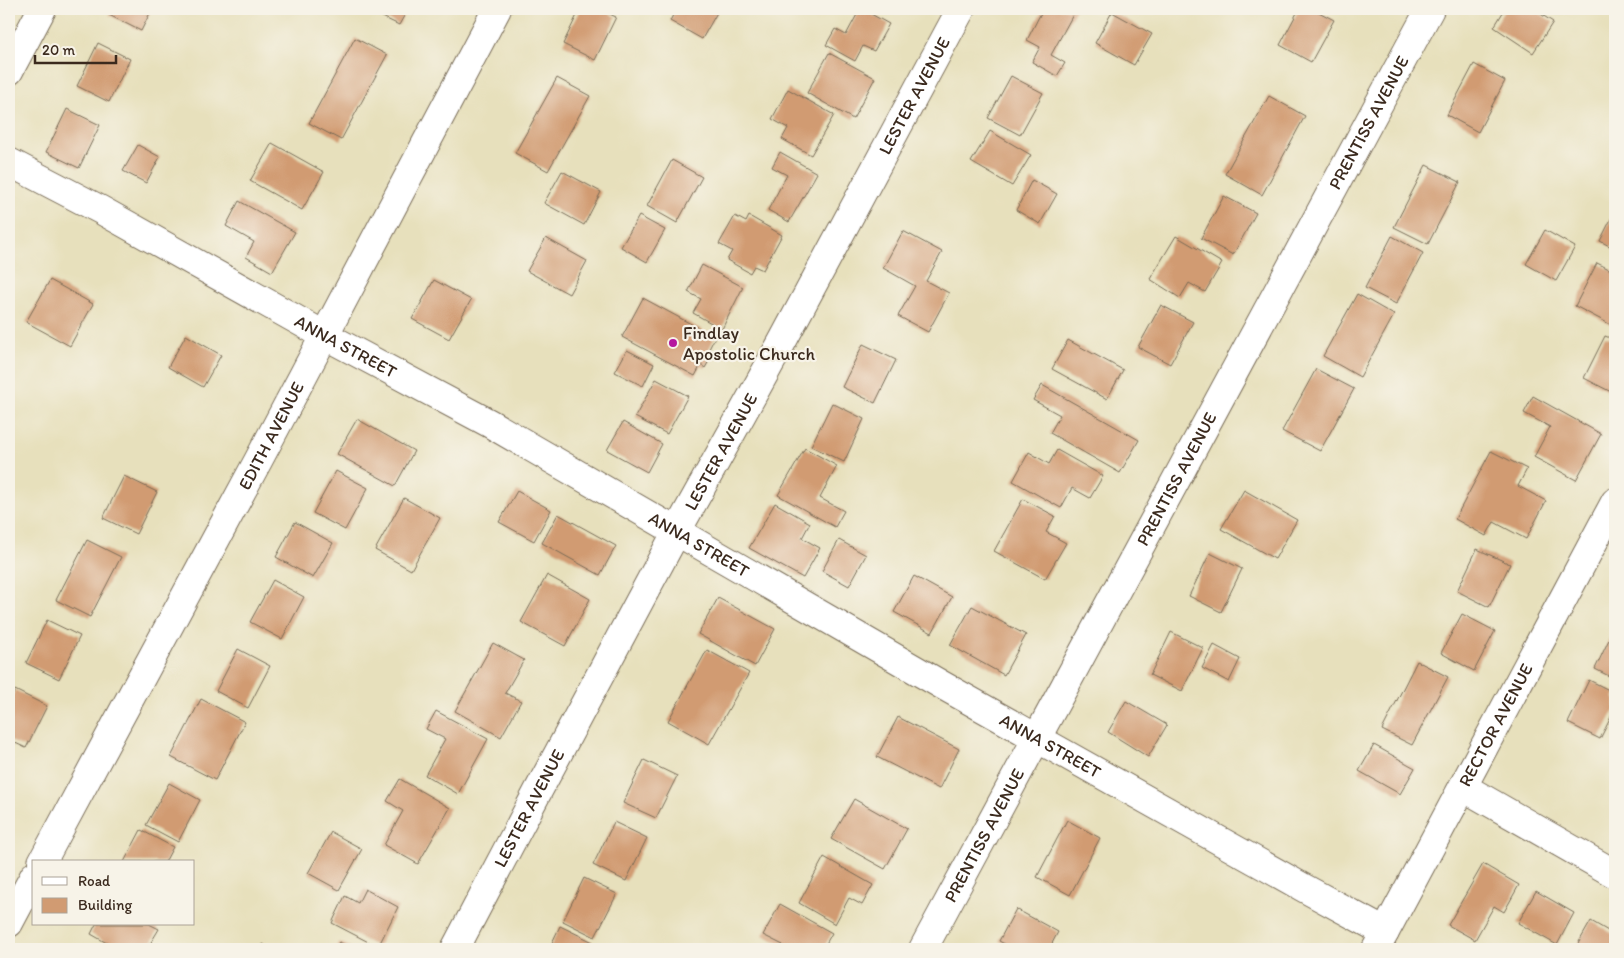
<svg xmlns="http://www.w3.org/2000/svg" width="1624" height="958" viewBox="0 0 1624 958" font-family="Itim,sans-serif">
	<style>
		.building { fill: #d19b72 }
		.lines { fill: none; stroke-linecap: round; stroke-linejoin: round }
		.minor-casing { stroke: #776a55; stroke-width: 30 }
		.minor { stroke: #fff; stroke-width: 28 }
		.poi-dot { fill: #b5179e; stroke: #f7f3e8; stroke-width: 2 }
		.labels { text-anchor: middle; dominant-baseline: central; stroke-width: 4.5; stroke-linejoin: round; paint-order: stroke }
		.street-label { font-size: 18px; fill: #3b2a1e; stroke: #f7f3e8 }
		.poi-label { font-size: 18px; fill: #3b2a1e; stroke: #f7f3e8; text-anchor: start }
	</style>
	<rect width="100%" height="100%" fill="#f7f3e8"/>
	<filter id="ink" filterUnits="userSpaceOnUse"><feTurbulence type="fractalNoise" baseFrequency=".02" numOctaves="2"/><feDisplacementMap in="SourceGraphic" scale="10" xChannelSelector="R" yChannelSelector="G"/><feConvolveMatrix kernelMatrix="1 2 1 2 8 2 1 2 1" color-interpolation-filters="sRGB"/></filter>
	<filter id="wash" filterUnits="userSpaceOnUse"><feTurbulence type="fractalNoise" baseFrequency=".0096" numOctaves="4" result="noise"/><feDisplacementMap in="SourceGraphic" scale="20" xChannelSelector="R" yChannelSelector="G"/><feGaussianBlur stdDeviation="1.12" result="paint"/><feColorMatrix in="noise" values="0 0 0 0 0 0 0 0 0 0 0 0 0 0 0 0 0 1.4 0 .05"/><feComposite in="paint" operator="in"/></filter>
	<g filter="url(#wash)">
		<rect width="100%" height="100%" fill="#e7e0bc"/>
		<g id="blocks">
			<path class="building" d="M112 9H152L141 31 109 15Z
				M366 9H408L399 25Z
				M580 9H599L616 17 595 60 563 44Z
				M676 9H719L702 39 670 21Z
				M860 9H862L889 24 874 51 863 46 855 61 826 45 835 29 846 35Z
				M1043 9H1076L1051 55 1065 63 1057 76 1032 62 1040 47 1027 40Z
				M1299 9H1313L1334 20 1311 62 1280 45Z
				M1505 9H1533L1553 22 1533 53 1494 27Z
				M1112 12 1152 34 1134 65 1095 43Z
				M355 38 387 55 341 140 309 123Z
				M98 43 130 59 109 102 77 86Z
				M829 53 875 78 853 119 807 93Z
				M1474 64 1505 81 1478 132 1447 115Z
				M1011 76 1043 93 1020 135 988 118Z
				M557 78 590 96 548 171 515 153Z
				M788 89 834 115 811 155 782 139 788 128 772 119Z
				M1269 96 1305 116 1262 195 1225 174Z
				M67 109 100 125 79 168 46 152Z
				M990 131 1031 155 1012 186 971 162Z
				M272 143 324 172 302 210 250 181Z
				M138 145 160 157 146 183 123 171Z
				M780 152 817 173 789 222 768 210 787 175 772 167Z
				M672 160 702 177 677 223 647 206Z
				M1426 165 1460 182 1428 244 1394 227Z
				M562 171 601 192 584 225 544 203Z
				M1032 180 1057 194 1040 224 1016 210Z
				M1224 196 1256 213 1233 255 1201 238Z
				M239 201 295 232 272 272 246 257 254 242 226 226Z
				M1615 211V249L1600 241Z
				M639 216 665 230 647 262 621 247Z
				M735 216 746 222 749 216 782 235 763 270 754 266 750 273 727 260 732 251 719 244Z
				M1545 230 1575 247 1556 281 1526 264Z
				M903 231 942 252 926 281 949 293 928 332 898 316 915 286 883 268Z
				M1176 236 1222 263 1205 292 1189 283 1180 298 1150 279Z
				M1392 236 1423 253 1396 304 1365 288Z
				M546 238 587 261 569 294 527 271Z
				M1597 263 1615 272V327L1575 306Z
				M702 265 743 287 722 329 693 313 701 299 688 292Z
				M50 280 93 304 70 346 26 322Z
				M434 280 471 300 449 339 412 319Z
				M1357 294 1394 315 1360 377 1323 356Z
				M643 298 715 337 709 349 714 352 705 368 701 365 695 376 622 337Z
				M1161 305 1193 322 1170 364 1138 347Z
				M186 335 221 355 203 387 168 367Z
				M1605 336 1615 340V394L1584 378Z
				M1068 340 1123 370 1107 399 1052 369Z
				M863 344 896 360 875 403 842 387Z
				M627 350 654 364 643 386 615 372Z
				M1316 369 1354 389 1320 451 1282 431Z
				M656 379 688 396 667 434 635 417Z
				M1042 385 1139 440 1120 473 1050 433 1060 415 1033 400Z
				M1533 396 1601 434 1576 480 1534 457 1550 427 1524 413Z
				M832 403 864 419 844 462 811 446Z
				M357 419 414 451 395 486 337 454Z
				M623 422 662 444 647 472 607 450Z
				M805 448 837 466 820 498 844 511 835 527 778 495Z
				M1057 450 1103 476 1090 498 1072 488 1061 508 1013 481 1029 452 1049 464Z
				M1491 451 1527 469 1518 486 1546 501 1526 539 1494 522 1486 536 1455 519Z
				M336 471 368 488 345 530 313 513Z
				M124 476 157 492 136 534 103 518Z
				M1244 490 1297 520 1275 559 1221 529Z
				M517 491 551 510 534 541 499 522Z
				M404 498 440 518 411 570 375 550Z
				M1023 499 1055 516 1046 532 1066 543 1045 579 994 551Z
				M775 503 810 523 802 538 820 548 803 578 749 548Z
				M558 514 616 546 600 575 542 543Z
				M295 522 333 543 313 578 276 557Z
				M87 540 121 557 90 617 56 600Z
				M839 540 866 555 849 586 822 571Z
				M1477 549 1510 564 1489 607 1457 591Z
				M1210 553 1242 569 1221 612 1189 596Z
				M547 575 590 599 565 646 521 622Z
				M914 576 952 597 932 633 894 612Z
				M273 580 304 597 282 639 250 622Z
				M718 598 775 629 755 666 698 634Z
				M972 606 1026 635 1004 675 950 645Z
				M1462 614 1495 631 1474 671 1441 653Z
				M47 620 80 636 59 679 26 663Z
				M1615 627V679L1595 669Z
				M1171 632 1203 648 1182 691 1150 675Z
				M493 643 524 660 505 693 521 701 501 737 455 711Z
				M1214 645 1240 659 1229 682 1202 668Z
				M238 649 270 666 248 708 216 691Z
				M707 650 749 673 709 744 668 721Z
				M1417 661 1448 677 1412 745 1382 730Z
				M1589 680 1615 693V709L1600 739 1568 723Z
				M15 690 47 706 26 748 9 740V703Z
				M201 699 245 722 215 780 171 757Z
				M1126 701 1167 725 1148 757 1108 732Z
				M436 711 488 739 458 794 425 775 445 739 426 729Z
				M898 717 959 749 939 789 877 757Z
				M1374 745 1415 768 1400 794 1359 771Z
				M644 760 677 776 656 818 623 803Z
				M400 779 450 808 418 864 384 845 403 811 387 801Z
				M169 783 200 800 178 842 146 825Z
				M854 799 907 829 885 869 831 839Z
				M1067 820 1100 838 1070 895 1037 877Z
				M614 822 647 838 626 881 593 865Z
				M141 830 173 847 165 862H124Z
				M331 832 362 849 339 890 308 873Z
				M824 857 873 885 862 905 849 898 835 924 799 903Z
				M1483 864 1519 885 1504 912 1494 906 1475 940 1448 925Z
				M584 878 617 894 595 937 563 921Z
				M365 889 398 907 378 947 332 923 345 896 358 903Z
				M1536 891 1574 913 1557 945 1518 923Z
				M780 904 832 933 823 949H781L783 945 763 935Z
				M1016 909 1058 932 1049 949H1014L999 941Z
				M1591 921 1615 935V949H1575Z
				M96 924H149L159 929 147 949H111L112 946 91 934Z
				M560 926 593 942 590 949H549Z
				M339 942 354 949H335Z
				M263 944 272 949H261Z"/>
		</g>
	</g>
	<g filter="url(#ink)">
		<use href="#blocks" fill-opacity="0" stroke="#776a55" stroke-width="1"/>
		<g class="lines">
			<defs>
				<g id="minor">
					<path d="M9 71 42 9"/>
					<path id="s1" d="M9 162 101 210 324 335 489 423 942 685 1304 888 1385 932"/>
					<path d="M1463 787 1615 874"/>
					<path id="s2" d="M42 862 259 459 497 9"/>
					<path d="M9 923 34 876"/>
					<path id="s3" d="M455 949 537 793 677 531 782 342 961 9"/>
					<path id="s4" d="M923 949 1430 9"/>
					<path id="s5" d="M1376 949 1615 502"/>
				</g>
			</defs>
			<use href="#minor" class="minor-casing"/>
			<use href="#minor" class="minor"/>
		</g>
	</g>
	<circle class="poi-dot" cx="673" cy="343" r="5"/>
	<g class="labels">
		<g class="street-label">
			<text stroke="none"><textPath href="#s3" startOffset="969">LESTER AVENUE</textPath></text>
			<text stroke="none"><textPath href="#s4" startOffset="939">PRENTISS AVENUE</textPath></text>
			<text stroke="none"><textPath href="#s1" startOffset="384">ANNA STREET</textPath></text>
			<text stroke="none"><textPath href="#s2" startOffset="484">EDITH AVENUE</textPath></text>
			<text stroke="none"><textPath href="#s3" startOffset="564">LESTER AVENUE</textPath></text>
			<text stroke="none"><textPath href="#s4" startOffset="534">PRENTISS AVENUE</textPath></text>
			<text stroke="none"><textPath href="#s1" startOffset="789">ANNA STREET</textPath></text>
			<text stroke="none"><textPath href="#s5" startOffset="254">RECTOR AVENUE</textPath></text>
			<text stroke="none"><textPath href="#s1" startOffset="1194">ANNA STREET</textPath></text>
			<text stroke="none"><textPath href="#s3" startOffset="159">LESTER AVENUE</textPath></text>
			<text stroke="none"><textPath href="#s4" startOffset="129">PRENTISS AVENUE</textPath></text>
		</g>
		<g class="poi-label">
			<text x="683" y="333">Findlay<tspan x="683" dy="21">Apostolic Church</tspan></text>
		</g>
	</g>
	<rect width="1624" height="958" fill="none" stroke="#f7f3e8" stroke-width="30"/>
	<rect x="32" y="860" width="162" height="65" fill="#f7f3e8" stroke="#aca397"/>
	<rect x="42" y="877" width="25" height="8" fill="#ffffff" stroke="#aca397"/>
	<text x="78" y="886" font-size="15" fill="#3b2a1e">Road</text>
	<rect x="42" y="898" width="25" height="15" fill="#d19b72" stroke="#aca397"/>
	<text x="78" y="910" font-size="15" fill="#3b2a1e">Building</text>
	<path d="M35 55v8h81v-8" fill="none" stroke="#3b2a1e" stroke-width="2.5"/>
	<text x="42" y="55" font-size="15" fill="#3b2a1e" stroke="#f7f3e8" stroke-width="4" paint-order="stroke">20 m</text>
</svg>
